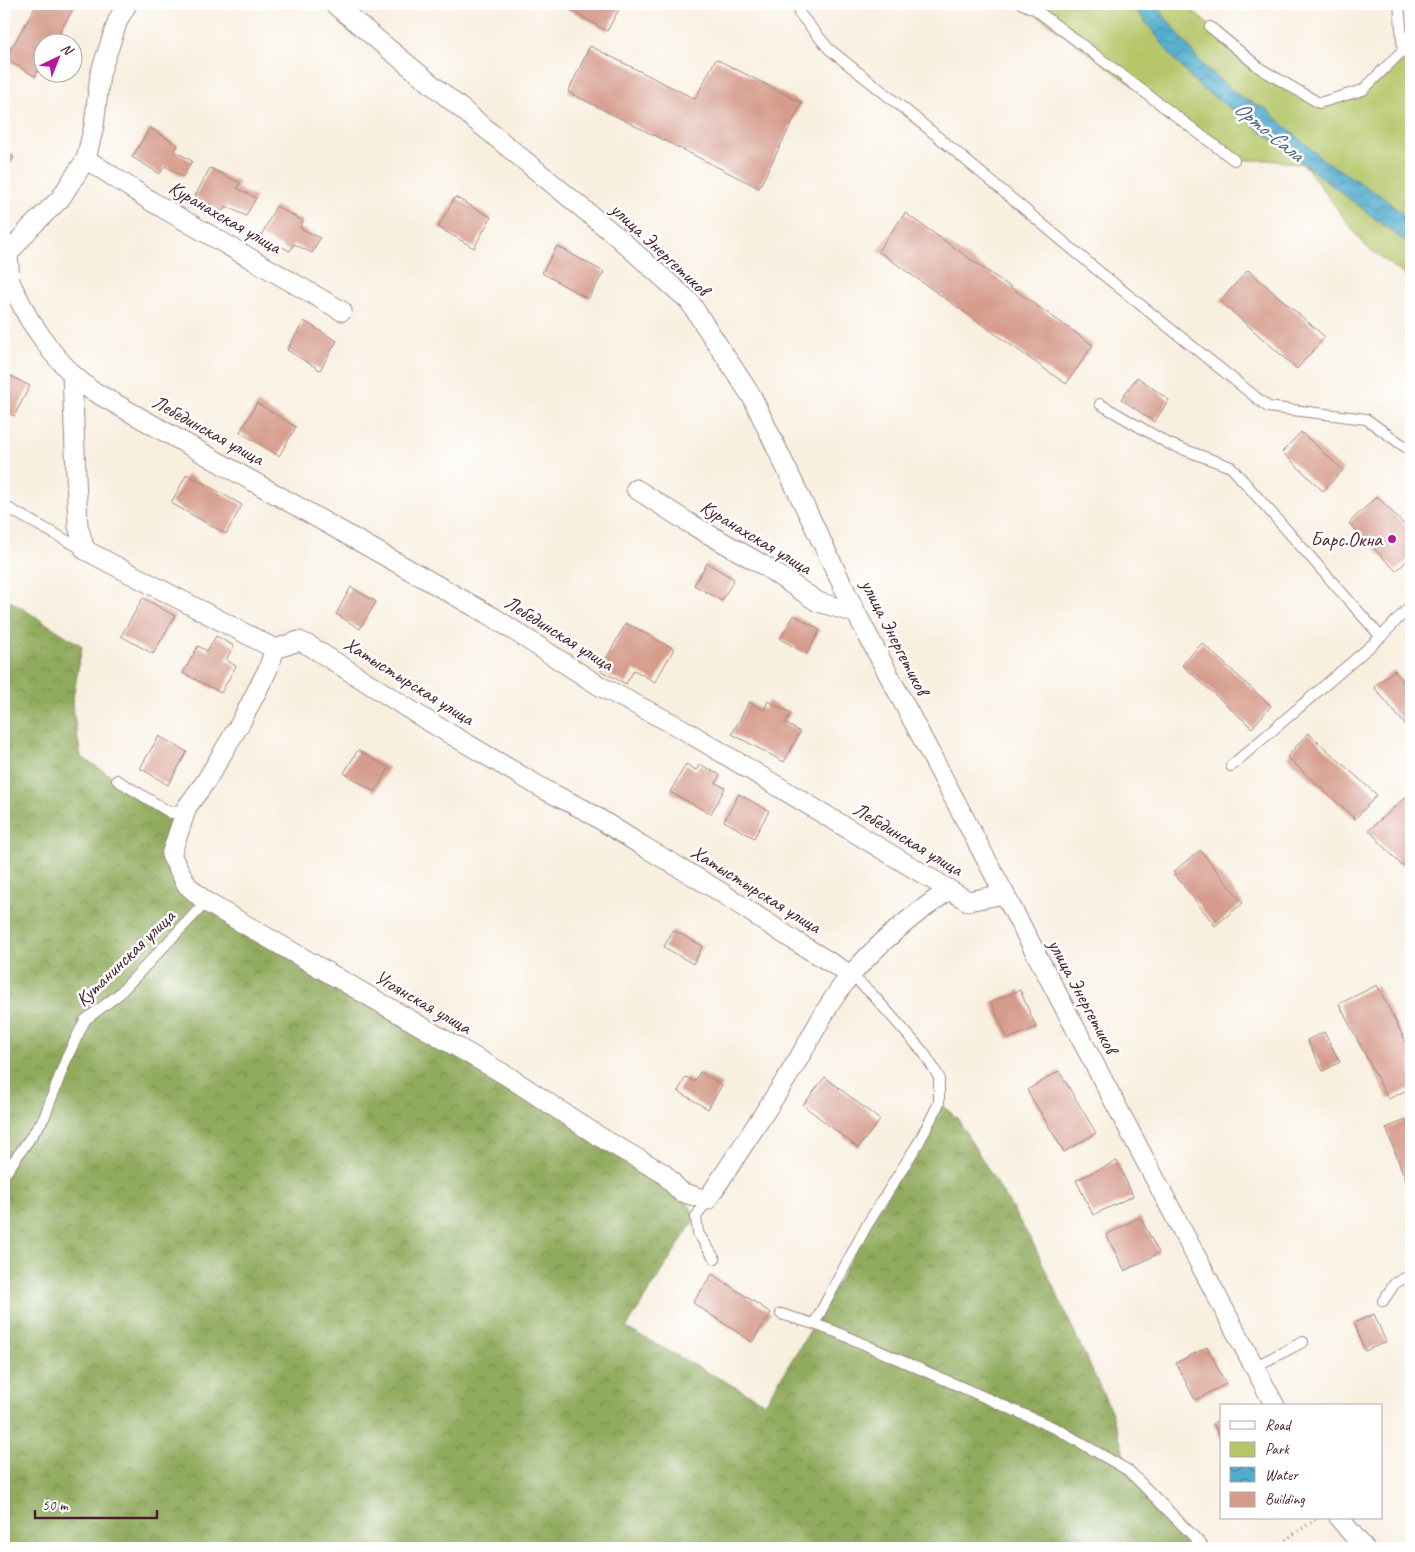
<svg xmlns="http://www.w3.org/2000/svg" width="1415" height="1552" viewBox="0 0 1415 1552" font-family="Caveat,sans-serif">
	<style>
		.green { fill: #b5c669; stroke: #80724a }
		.forest { fill: url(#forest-crowns); stroke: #6d6544 }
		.water { fill: url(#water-waves); stroke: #4d667c }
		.building { fill: #d59b8b }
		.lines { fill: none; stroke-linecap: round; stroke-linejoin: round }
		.lane-casing { stroke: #a18785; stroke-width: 12 }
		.street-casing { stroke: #a18785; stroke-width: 21 }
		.path { stroke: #a18785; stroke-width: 3; stroke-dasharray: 1 4; stroke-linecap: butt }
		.lane { stroke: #fff; stroke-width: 10 }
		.street { stroke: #fff; stroke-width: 19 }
		.poi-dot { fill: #b5179e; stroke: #fff; stroke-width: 2 }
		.labels { text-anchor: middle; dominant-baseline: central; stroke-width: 5; stroke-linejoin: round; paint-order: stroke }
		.street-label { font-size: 20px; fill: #4a1f2b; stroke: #fff }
		.poi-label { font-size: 20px; fill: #4a1f2b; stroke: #fff; text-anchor: end }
		.water-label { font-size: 21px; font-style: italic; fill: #4d5f74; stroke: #fff }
	</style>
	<defs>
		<pattern id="forest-crowns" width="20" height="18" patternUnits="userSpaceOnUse" patternTransform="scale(1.25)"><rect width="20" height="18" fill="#90ab5d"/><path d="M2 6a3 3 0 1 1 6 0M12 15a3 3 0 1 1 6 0" fill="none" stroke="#788b4d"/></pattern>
		<pattern id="water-waves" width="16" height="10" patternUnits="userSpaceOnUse" patternTransform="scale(1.25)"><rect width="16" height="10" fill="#50adce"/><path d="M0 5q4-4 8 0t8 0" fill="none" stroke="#448ca7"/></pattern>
	</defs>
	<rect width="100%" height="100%" fill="#fff"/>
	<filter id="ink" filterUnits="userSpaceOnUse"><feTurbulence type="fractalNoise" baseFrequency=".02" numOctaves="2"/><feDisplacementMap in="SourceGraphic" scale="10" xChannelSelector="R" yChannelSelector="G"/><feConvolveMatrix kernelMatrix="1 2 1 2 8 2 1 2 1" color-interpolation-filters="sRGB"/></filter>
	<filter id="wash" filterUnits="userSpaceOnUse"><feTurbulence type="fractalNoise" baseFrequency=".0096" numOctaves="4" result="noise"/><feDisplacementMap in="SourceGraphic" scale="20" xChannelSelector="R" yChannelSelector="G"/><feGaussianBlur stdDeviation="1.12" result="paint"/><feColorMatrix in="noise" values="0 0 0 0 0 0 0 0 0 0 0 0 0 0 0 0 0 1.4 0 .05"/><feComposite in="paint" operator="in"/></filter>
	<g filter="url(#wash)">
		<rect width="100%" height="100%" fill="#f8efdf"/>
		<path class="green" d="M1022 4H1130L1201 88 1243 117 1411 246V280L1363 244 1304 164 1267 160H1234Z
			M1155 4H1184L1261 69 1319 103 1363 90 1403 50 1411 55V221L1381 196 1322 159 1266 109 1242 98 1204 67Z"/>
		<path class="forest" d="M4 597 82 646 72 704 81 757 171 813 187 807 171 855 187 885 681 1192 696 1217 626 1328 765 1403 814 1324 939 1103 957 1118 1033 1243 1112 1413 1129 1471 1200 1548H4Z"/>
		<path class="water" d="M1130 4H1155L1204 67 1242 98 1266 109 1322 159 1381 196 1411 221V246L1243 117 1201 88 1172 57 1147 23Z"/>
		<g id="blocks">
			<path class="building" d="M37 4H76L54 42H42V63L35 76 5 59Z
				M559 4H622L607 31Z
				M590 46 695 99 716 59 802 103 759 188 568 92Z
				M150 128 178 145 175 151 192 161 183 177 165 166 160 174 132 157Z
				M4 151 14 157 4 174Z
				M210 168 240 183 237 188 256 198 246 216 226 206 223 211 195 196Z
				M455 197 491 217 474 248 438 227Z
				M276 206 303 221 300 228 320 238 312 253 294 244 290 251 261 236Z
				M905 213 1093 345 1066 384 878 251Z
				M557 246 604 272 588 299 542 273Z
				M1248 270 1325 337 1297 369 1220 301Z
				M304 321 337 341 320 370 287 350Z
				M9 375 30 386 14 416 4 410V385Z
				M1137 377 1169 400 1154 422 1121 399Z
				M257 403 296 427 279 456 240 432Z
				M1301 432 1343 470 1323 491 1282 452Z
				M187 474 242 505 226 534 171 503Z
				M1377 496 1411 532V557L1396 571 1349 523Z
				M707 563 734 579 722 601 694 585Z
				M351 587 376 602 360 629 336 614Z
				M143 598 175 616 153 654 121 636Z
				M794 615 820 630 807 654 780 639Z
				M626 623 674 649 655 682 634 670 626 684 600 670Z
				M216 636 234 646 226 660 236 666 221 693 183 673 198 646 207 651Z
				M1202 643 1271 706 1252 728 1182 665Z
				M1394 670 1411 692V732L1374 687Z
				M768 701 791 713 785 723 800 732 784 762 732 734 749 702 764 710Z
				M1308 733 1377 795 1355 819 1287 757Z
				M159 736 187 752 168 785 140 768Z
				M358 750 389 768 375 792 344 773Z
				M686 764 696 770 700 764 720 775 716 783 725 788 711 814 670 792Z
				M1411 792V858L1402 866 1369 830Z
				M739 794 769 811 754 838 724 821Z
				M1200 850 1243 903 1215 926 1173 872Z
				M673 930 703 946 693 964 664 947Z
				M1377 985 1411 1052V1088L1388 1099 1339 1004Z
				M1020 990 1036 1027 1008 1039 991 1002Z
				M1324 1032 1340 1062 1323 1071 1307 1040Z
				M1059 1071 1096 1133 1064 1152 1027 1090Z
				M700 1072 722 1085 708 1109 678 1091 686 1077 694 1082Z
				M825 1077 880 1120 858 1148 803 1105Z
				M1406 1120 1411 1133V1194L1386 1128Z
				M1117 1161 1133 1196 1093 1215 1076 1180Z
				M1140 1217 1159 1253 1125 1271 1106 1235Z
				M712 1274 771 1313 752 1342 693 1303Z
				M1374 1314 1386 1342 1365 1351 1354 1323Z
				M1207 1347 1226 1384 1195 1400 1176 1363Z
				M1221 1419V1440L1213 1423Z"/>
		</g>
	</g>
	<g filter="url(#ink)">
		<use href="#blocks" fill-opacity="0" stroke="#a18785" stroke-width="1"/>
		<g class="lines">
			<defs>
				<path id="lane" d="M802 4 799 13 829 49 913 116 1096 269 1268 407 1366 419 1411 451
					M1022 4 1036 10 1234 160
					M1210 27 1261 69 1319 103 1363 90 1403 50 1399 4
					M1100 404 1169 444 1231 467 1381 637
					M4 506 84 550
					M1231 766 1381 637 1411 605
					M117 780 171 813 187 807
					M4 1170 7 1171 44 1118 67 1057 85 1020 118 995 206 902
					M707 1200 696 1217 698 1233 715 1259
					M1383 1301 1395 1283 1411 1275
					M781 1314 814 1324 867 1225 919 1142 939 1103V1077L924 1053 872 994 851 975
					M814 1324 836 1332 1059 1430 1129 1471 1202 1545
					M1254 1367 1303 1342"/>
				<path id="street" d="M127 4 118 20 100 74 94 126 86 159 60 199 30 228 8 254 10 282 29 319 52 352 72 374 91 390 493 617 598 685 681 728 968 901 1005 894
					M334 4 615 235 689 301 752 397 856 613 1275 1406
					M86 159 154 203 342 311
					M72 374 78 526 85 550 275 649 299 641 310 646 423 718 547 791 585 810 641 845 719 891 795 941 851 975
					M636 489 689 523 763 565 818 602 856 613
					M275 649 268 669 241 722 206 781 187 807 171 855 187 885 206 902 509 1077 600 1137 663 1173 681 1192 707 1200C736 1156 765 1113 793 1068 812 1037 827 1003 851 975 879 942 914 914 949 890
					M1339 1518 1364 1548"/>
			</defs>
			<use href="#lane" class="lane-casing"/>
			<use href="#street" class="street-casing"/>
			<path class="path" d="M1213 1546 1230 1548
				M1273 1548 1318 1518"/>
			<use href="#lane" class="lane"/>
			<use href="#street" class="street"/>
		</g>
	</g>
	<circle class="poi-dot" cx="1392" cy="539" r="5"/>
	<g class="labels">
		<g class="street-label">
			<text transform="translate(225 217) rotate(30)">Куранахская улица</text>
			<text transform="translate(660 249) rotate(43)">улица Энергетиков</text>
			<text transform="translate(208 430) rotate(29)">Лебединская улица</text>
			<text transform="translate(756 537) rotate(31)">Куранахская улица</text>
			<text transform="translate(559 633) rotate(32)">Лебединская улица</text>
			<text transform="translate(895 637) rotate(63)">улица Энергетиков</text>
			<text transform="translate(409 681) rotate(32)">Хатыстырская улица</text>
			<text transform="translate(908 839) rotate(31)">Лебединская улица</text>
			<text transform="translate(756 889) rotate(32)">Хатыстырская улица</text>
			<text transform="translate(125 958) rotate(-44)">Кутанинская улица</text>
			<text transform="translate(1083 996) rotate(62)">улица Энергетиков</text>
			<text transform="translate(423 1002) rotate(30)">Угоянская улица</text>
		</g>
		<g class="poi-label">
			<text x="1382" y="539">Барс.Окна</text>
		</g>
		<g class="water-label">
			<text transform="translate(1269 131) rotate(39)">Орто-Сала</text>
		</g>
	</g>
	<rect width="1415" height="1552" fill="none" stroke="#fff" stroke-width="20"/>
	<rect x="1220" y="1404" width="162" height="115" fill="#ffffff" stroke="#b7a5aa"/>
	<rect x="1230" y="1421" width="25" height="8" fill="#ffffff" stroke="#b7a5aa"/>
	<text x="1265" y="1430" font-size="15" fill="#4a1f2b">Road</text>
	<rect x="1230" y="1442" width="25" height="15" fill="#b5c669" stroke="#b7a5aa"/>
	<text x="1265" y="1454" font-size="15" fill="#4a1f2b">Park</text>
	<rect x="1230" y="1467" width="25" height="15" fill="url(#water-waves)" stroke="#b7a5aa"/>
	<text x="1265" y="1480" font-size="15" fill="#4a1f2b">Water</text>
	<rect x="1230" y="1492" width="25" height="15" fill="#d59b8b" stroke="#b7a5aa"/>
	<text x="1265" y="1504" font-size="15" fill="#4a1f2b">Building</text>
	<g transform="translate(58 58) rotate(43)"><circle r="24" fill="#ffffff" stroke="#b7a5aa"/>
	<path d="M0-4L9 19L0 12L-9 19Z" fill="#b5179e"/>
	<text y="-8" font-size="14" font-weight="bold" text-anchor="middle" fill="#4a1f2b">N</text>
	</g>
	<path d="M35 1510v8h122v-8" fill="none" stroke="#4a1f2b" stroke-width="2.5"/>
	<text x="42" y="1510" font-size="15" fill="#4a1f2b" stroke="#ffffff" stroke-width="4" paint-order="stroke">50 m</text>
</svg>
